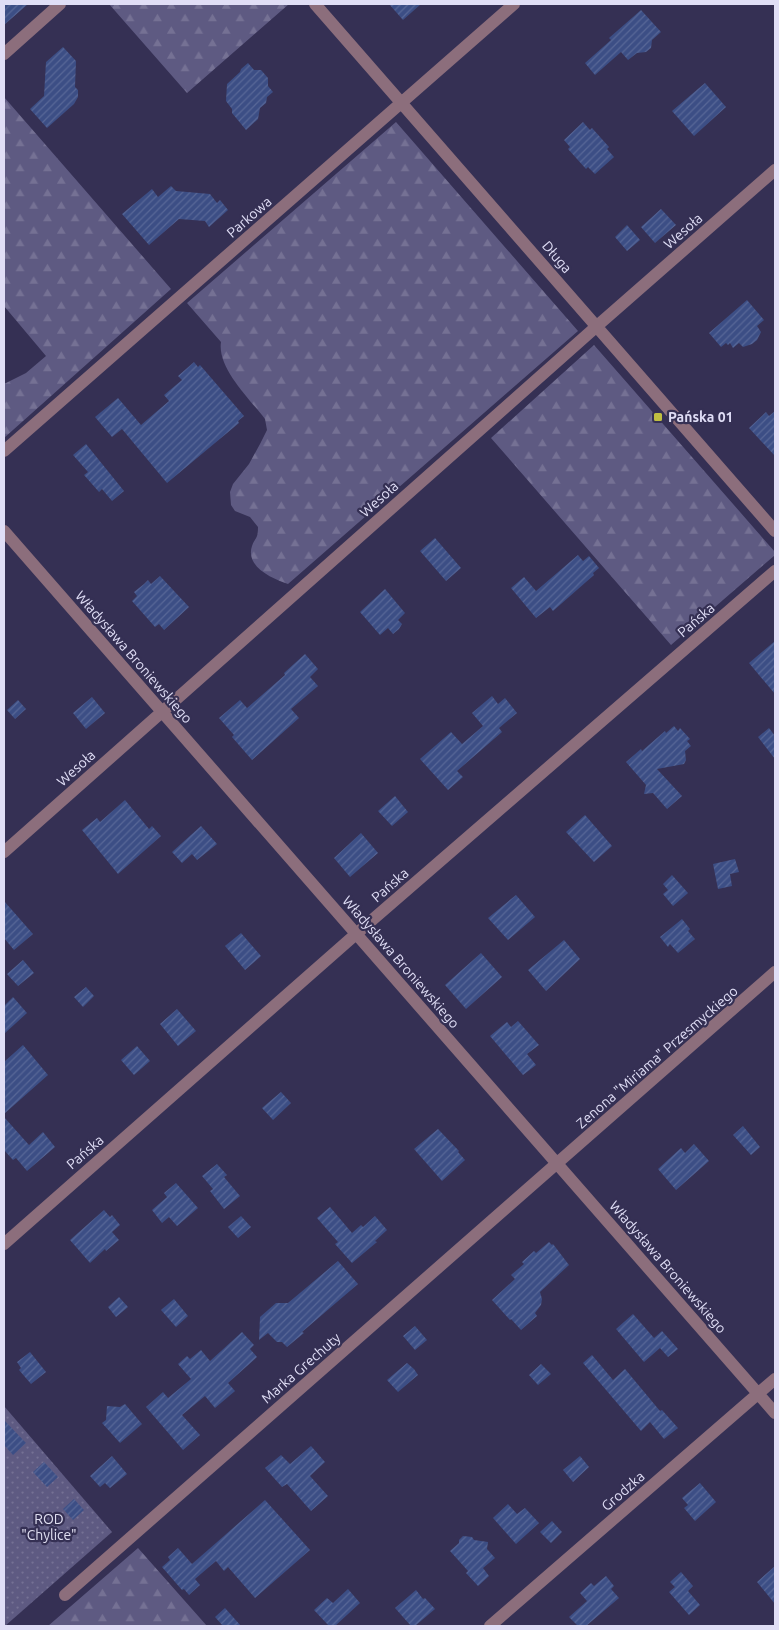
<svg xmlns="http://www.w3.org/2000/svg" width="779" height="1630" viewBox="0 0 779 1630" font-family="Ubuntu,sans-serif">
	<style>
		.forest { fill: url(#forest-firs) }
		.park { fill: url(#park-dots) }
		.building { fill: url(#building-hatch) }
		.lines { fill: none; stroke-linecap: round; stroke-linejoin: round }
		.minor { stroke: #8c6e7c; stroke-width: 12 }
		.poi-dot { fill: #c0be41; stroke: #353054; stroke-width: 2 }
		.labels { text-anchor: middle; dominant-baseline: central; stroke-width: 4.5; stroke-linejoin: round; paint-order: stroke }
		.street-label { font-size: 14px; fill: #e0def6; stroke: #353054 }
		.poi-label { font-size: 14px; font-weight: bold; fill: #e0def6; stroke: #353054; text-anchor: start }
		.park-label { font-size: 14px; fill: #e0dff1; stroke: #353054 }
	</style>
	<defs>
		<pattern id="forest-firs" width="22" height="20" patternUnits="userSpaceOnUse" patternTransform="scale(1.25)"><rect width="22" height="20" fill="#5e5a82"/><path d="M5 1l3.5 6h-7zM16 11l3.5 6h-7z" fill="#757194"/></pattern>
		<pattern id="park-dots" width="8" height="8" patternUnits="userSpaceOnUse" patternTransform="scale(1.25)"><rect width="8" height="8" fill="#5e5a82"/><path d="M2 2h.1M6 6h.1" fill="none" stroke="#757194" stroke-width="1.8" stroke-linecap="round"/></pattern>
		<pattern id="building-hatch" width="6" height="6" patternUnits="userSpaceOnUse" patternTransform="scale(1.25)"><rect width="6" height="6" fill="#3c4e85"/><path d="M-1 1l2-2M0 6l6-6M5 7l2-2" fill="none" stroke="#586797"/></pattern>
	</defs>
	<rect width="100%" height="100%" fill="#353054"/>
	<path class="forest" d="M109 4H289L187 93Z
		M4 97 171 289 4 438V384L26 373 46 356 4 306Z
		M396 122 578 331 288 584C273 579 245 567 252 546 255 537 258 540 258 527L250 517 235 511 231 505 230 492 233 484 249 464 260 444 267 430 265 419C250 399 217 368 221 342L187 303Z
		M594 345 775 552V555L671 645 491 438Z
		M138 1548 207 1626H48Z"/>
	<path class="park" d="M4 1406 112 1532 5 1626H4Z"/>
	<path class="building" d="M4 4H28L4 25Z
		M389 4H421L403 20Z
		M641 10 661 32 652 40 651 48 646 52 637 53 628 60 621 52 595 75 585 63 611 40 609 38Z
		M63 47 76 61 75 87 78 90V97L74 104 47 128 30 109 44 96 46 62Z
		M248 63 254 70H261L268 78V86L273 92 267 97 266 103 260 108 258 119 246 130 232 113V109L226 101 227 84 240 72 241 69Z
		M705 83 726 107 694 136 672 111Z
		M583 122 590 130 592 128 609 147 607 149 614 157 595 174 588 167 586 169 568 149 570 147 564 140Z
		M171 186 176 191 210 194 217 203 220 200 228 210 209 227 205 221 179 219 149 245 122 214 152 189 158 197Z
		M661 209 676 225 655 243 641 227Z
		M627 225 640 240 627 251 615 237Z
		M747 300 764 320 757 326 761 332 757 340 752 344 743 347 739 343 733 348 730 343 728 345 726 343 721 347 709 333Z
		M194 362 198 367 200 365 244 416 238 421 239 423 167 483 122 429 112 437 95 417 118 398 141 425 169 401 164 395 182 380 178 376Z
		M775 411V456L749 428 766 412 769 416Z
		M86 444 124 491 112 501 102 489 99 492 84 475 88 472 73 455Z
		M435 538 461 568 446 581 420 551Z
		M578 555 583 561 589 556 599 568 593 573 594 575 553 611 550 607 536 618 511 588 524 577 536 591Z
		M160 576 189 607 164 630 159 624 155 627 132 601 137 596 134 592 144 584 148 580 151 584Z
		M385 589 405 613 398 620 402 624 399 629 393 634 388 628 380 635 360 612Z
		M775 641V694L749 663Z
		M305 654 318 669 310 677 318 686 291 709 299 718 252 760 232 737 234 735 219 718 240 700 247 708 285 675 284 673Z
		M492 696 498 704 505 698 517 713 499 728 502 732 457 771 463 777 448 790 420 759 451 732 462 744 483 726 472 713Z
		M92 697 105 713 86 729 73 713Z
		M18 700 26 709 15 719 7 710Z
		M674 726 678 731 680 728 690 739 687 741 691 746 685 751 686 760 684 764 657 769 682 796 667 809 653 793 644 794 646 785 626 762 641 749 642 751 665 731 666 733Z
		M769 728 775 736V759L758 737Z
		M395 796 408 812 392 826 378 811Z
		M125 800 149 829 152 826 161 836 118 874 82 830 97 818 100 822Z
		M585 815 612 846 594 862 566 832Z
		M201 826 217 844 197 860 192 854 182 863 172 852Z
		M361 833 378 853 350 877 334 858Z
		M735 859 739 872 730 874 732 886 718 889 713 864Z
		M672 875 688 893 673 906 663 894 668 890 663 884Z
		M516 895 535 917 508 940 488 918Z
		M4 901 33 934 14 950 4 938Z
		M682 919 690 929 688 931 695 939 678 953 670 944 668 947 660 937Z
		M241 933 261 956 245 970 225 946Z
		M564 940 580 959 546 991 528 970Z
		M481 953 502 977 466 1009 445 985Z
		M23 960 34 973 18 986 7 974Z
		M86 987 94 996 83 1007 74 997Z
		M13 997 27 1013 4 1034V1006Z
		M177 1009 196 1031 178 1046 160 1024Z
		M518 1021 539 1045 527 1054 536 1065 523 1075 490 1036 507 1022 511 1027Z
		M23 1045 48 1075 4 1114V1062Z
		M137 1046 150 1061 134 1075 121 1060Z
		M281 1092 291 1103 273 1120 262 1108Z
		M4 1117 29 1145 43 1132 55 1147 27 1171 16 1158 13 1160 4 1150Z
		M743 1126 760 1147 751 1155 733 1135Z
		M438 1129 459 1151 458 1152 465 1160 442 1181 414 1149Z
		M694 1144 709 1161 676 1190 658 1169 681 1148 685 1153Z
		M217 1164 227 1175 224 1177 240 1196 224 1209 210 1191 213 1189 202 1176Z
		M176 1183 198 1208 177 1226 169 1217 162 1223 152 1210 167 1197 164 1193Z
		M330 1207 352 1233 361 1225 363 1227 375 1216 387 1230 375 1241 377 1242 352 1263 335 1244 338 1242 317 1218Z
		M104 1210 110 1217 112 1215 120 1225 112 1232 119 1240 106 1251 105 1249 90 1263 70 1240Z
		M241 1216 251 1227 238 1238 228 1227Z
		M549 1242 552 1245 553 1244 569 1265 540 1292 542 1299 541 1305 535 1313 537 1316 521 1330 511 1319 510 1320 492 1300 515 1279 511 1275 524 1264 522 1262 534 1251 536 1253Z
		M338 1261 358 1284 302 1332 304 1333 287 1347 282 1342H277L268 1333 259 1340 260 1317 276 1303H288Z
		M119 1297 128 1307 116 1317 108 1307Z
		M174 1299 188 1316 176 1327 161 1310Z
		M633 1314 654 1338 662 1331 678 1349 668 1357 660 1348 644 1362 616 1329Z
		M415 1326 427 1340 415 1350 403 1336Z
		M242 1332 254 1345 250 1349 257 1357 228 1383 235 1391 215 1408 205 1396 182 1415 200 1435 183 1450 146 1407 163 1392 168 1398 191 1379 178 1364 187 1356 190 1359 201 1350 210 1361Z
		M30 1352 46 1372 31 1384 19 1370 21 1368 17 1362Z
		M592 1355 613 1380 625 1369 660 1411 662 1410 678 1428 664 1439 650 1422 641 1431 583 1363Z
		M407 1363 414 1369 418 1375 398 1392 387 1380Z
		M541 1364 551 1374 538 1385 529 1375Z
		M125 1404 142 1424 120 1443 102 1423 106 1420 107 1406 120 1407Z
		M4 1420 26 1443 13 1455 4 1445Z
		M311 1446 325 1462 310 1476 328 1496 311 1511 287 1484 282 1487 265 1468 281 1455 290 1464Z
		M112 1456 127 1474 110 1488 105 1483 100 1487 90 1476Z
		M580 1456 589 1467 573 1482 563 1470Z
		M44 1462 58 1477 47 1487 33 1472Z
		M700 1483 716 1502 695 1521 684 1508 688 1505 682 1498Z
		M74 1499 84 1510 73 1520 63 1509Z
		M265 1500 310 1550 255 1598 228 1567 224 1571 216 1561 195 1579 200 1585 189 1595 184 1589 182 1590 162 1567 170 1560 168 1557 178 1548 192 1564Z
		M508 1504 517 1514 525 1508 539 1523 516 1544 493 1518Z
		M552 1521 562 1532 551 1543 540 1532Z
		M463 1536 472 1537 474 1540 488 1542 487 1549 495 1558 483 1568 489 1576 478 1586 466 1573 468 1571 450 1551 459 1543V1540Z
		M775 1566V1604L757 1582Z
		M681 1572 693 1586 688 1591 700 1605 689 1615 669 1592 675 1587 670 1582Z
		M606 1576 614 1586 611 1589 619 1598 586 1626H578L569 1617 587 1601 580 1593 591 1583 594 1586Z
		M348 1589 360 1603 335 1626H329L314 1610 327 1598 333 1603Z
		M416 1590 423 1599 425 1598 435 1609 415 1626H411L395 1608Z
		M225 1608 241 1626H223L215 1617Z"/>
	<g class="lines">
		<path class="minor" d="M315 4 775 531
			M4 54 60 4
			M4 451 514 4
			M4 531 775 1413
			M4 852 597 326 775 170
			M4 1244 356 934 775 571
			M65 1595 775 972
			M490 1626 775 1379"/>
	</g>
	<rect class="poi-dot" x="653" y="412" width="10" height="10" rx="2.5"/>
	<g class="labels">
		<g class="street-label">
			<text transform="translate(249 217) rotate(-41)">Parkowa</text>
			<text transform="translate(683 231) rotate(-41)">Wesoła</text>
			<text transform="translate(557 257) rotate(49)">Długa</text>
			<text transform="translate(379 499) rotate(-42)">Wesoła</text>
			<text transform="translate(696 620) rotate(-41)">Pańska</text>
			<text transform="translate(134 657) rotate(49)">Władysława Broniewskiego</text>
			<text transform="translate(76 768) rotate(-42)">Wesoła</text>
			<text transform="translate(390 885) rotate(-41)">Pańska</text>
			<text transform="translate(401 962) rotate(49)">Władysława Broniewskiego</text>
			<text transform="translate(657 1057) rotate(-41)">Zenona "Miriama" Przesmyckiego</text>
			<text transform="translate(85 1152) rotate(-41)">Pańska</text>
			<text transform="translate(668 1267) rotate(49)">Władysława Broniewskiego</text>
			<text transform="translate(301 1368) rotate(-41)">Marka Grechuty</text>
			<text transform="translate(623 1491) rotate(-41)">Grodzka</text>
		</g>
		<g class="poi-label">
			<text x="668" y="417">Pańska 01</text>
		</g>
		<g class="park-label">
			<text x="49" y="1519">ROD<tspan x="49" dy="16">"Chylice"</tspan></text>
		</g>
	</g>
	<rect width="779" height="1630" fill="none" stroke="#e0def6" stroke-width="10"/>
</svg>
